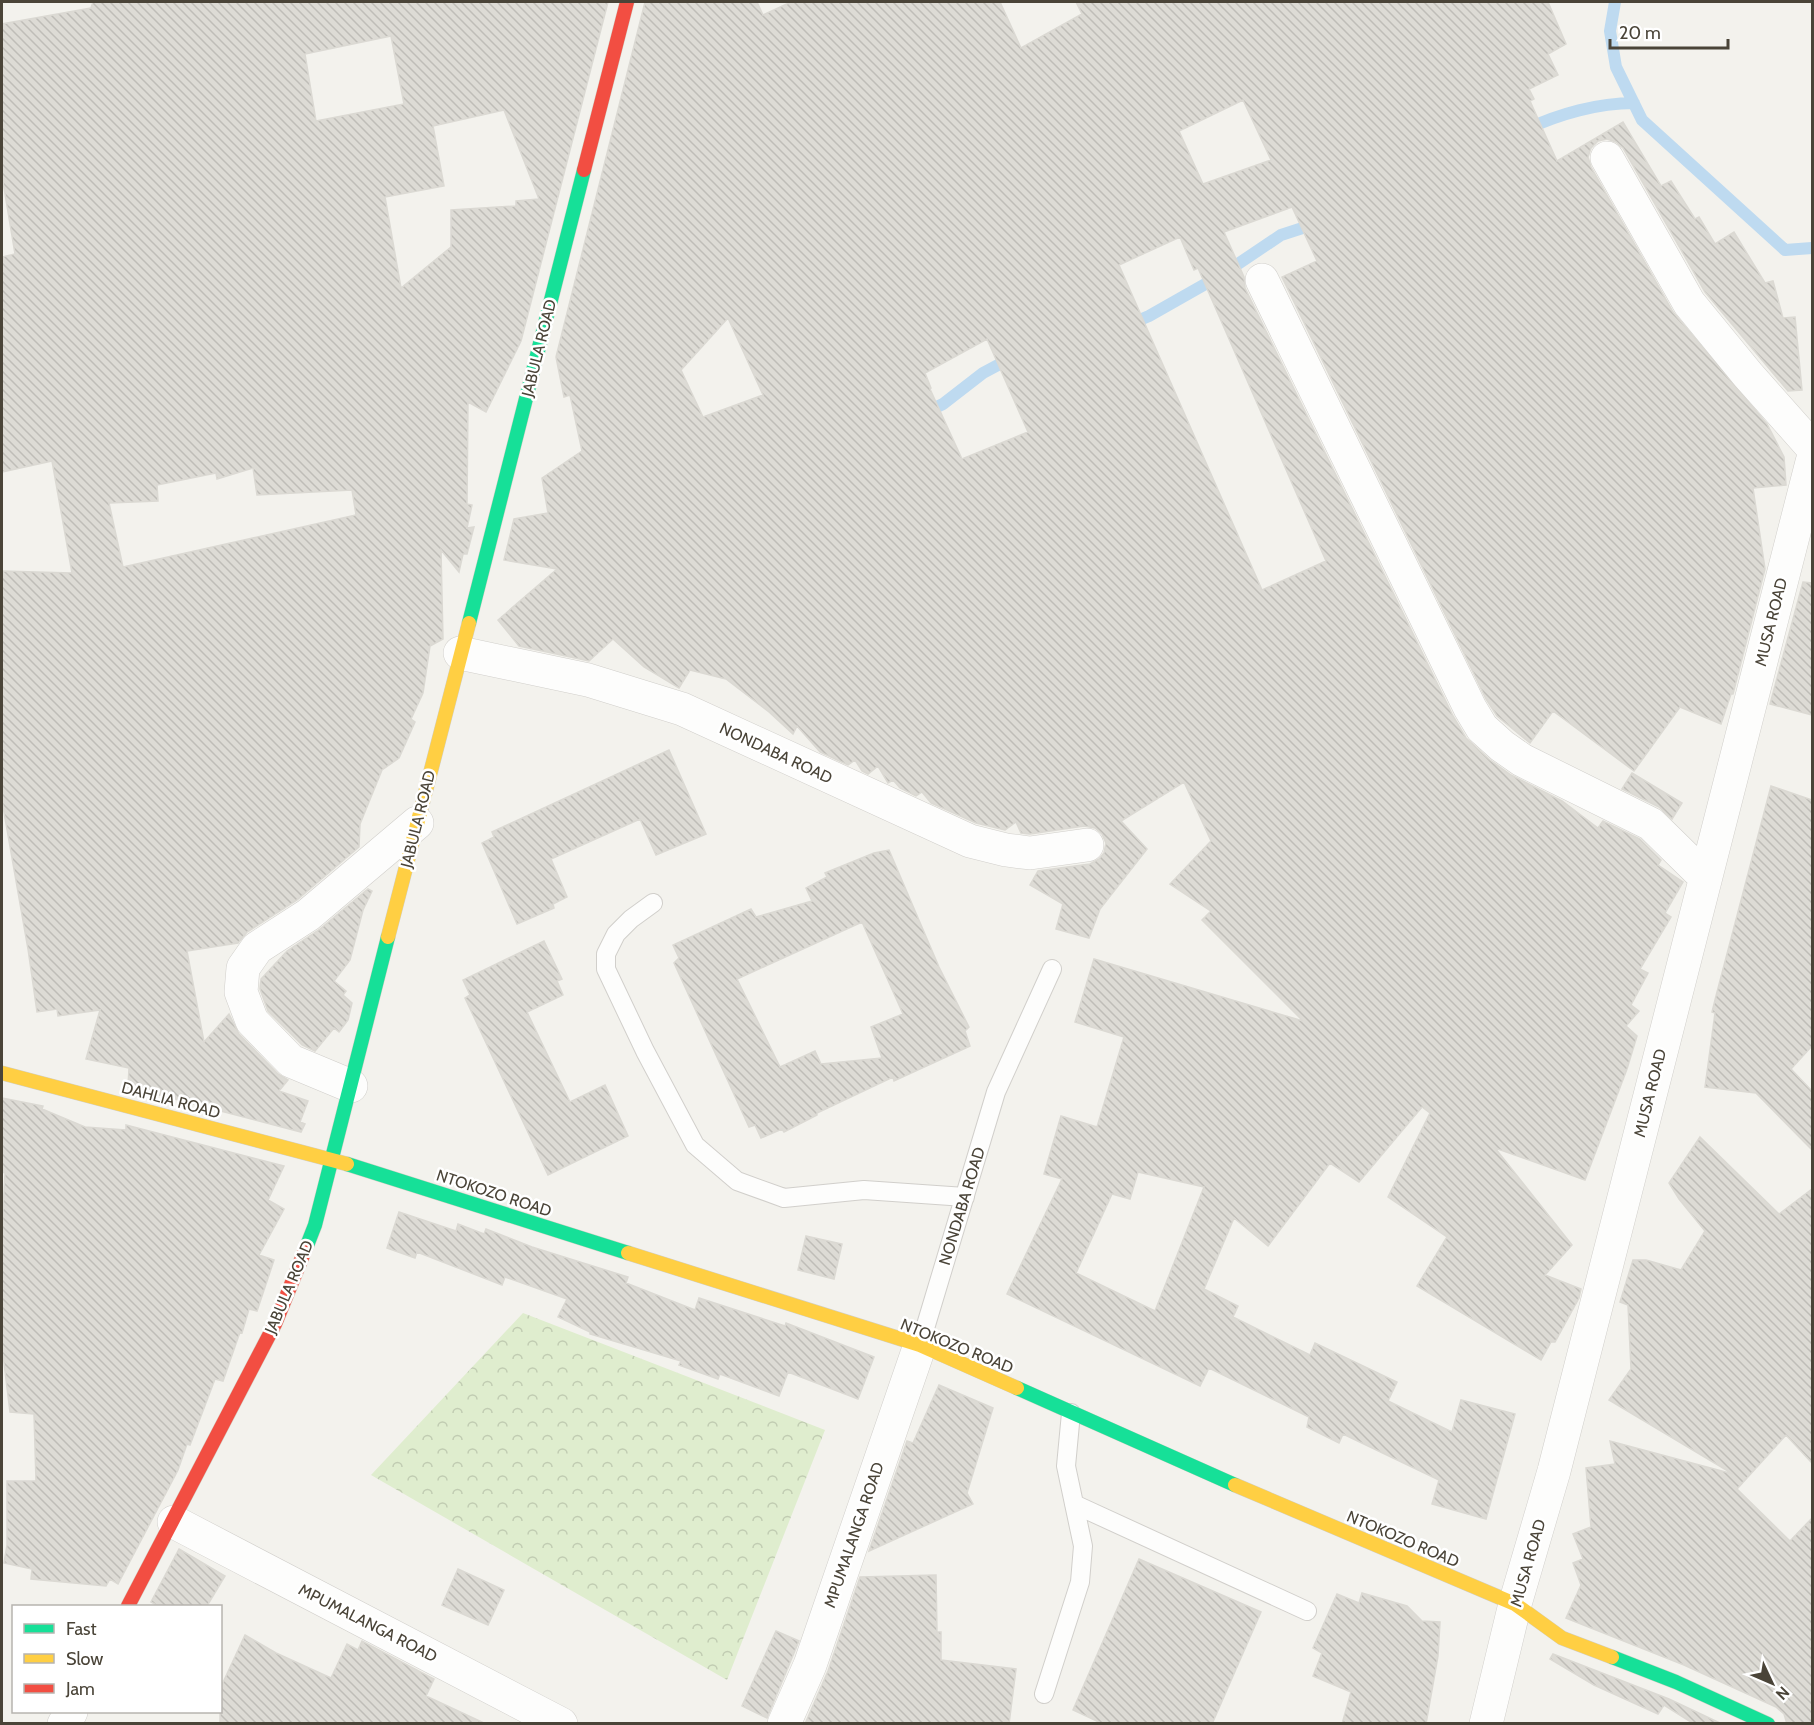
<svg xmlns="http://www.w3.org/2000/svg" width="1814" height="1725" viewBox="0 0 1814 1725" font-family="Cabin,sans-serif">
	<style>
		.park { fill: url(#park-crowns) }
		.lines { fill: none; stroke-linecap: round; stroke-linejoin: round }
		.stream { stroke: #bedaf0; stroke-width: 12 }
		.building { fill: url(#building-back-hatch); stroke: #dbd9d3; stroke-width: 1.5; fill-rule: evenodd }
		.lane-casing { stroke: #d1cfcb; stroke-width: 20 }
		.street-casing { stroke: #d1cfcb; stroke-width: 34 }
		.fast-casing { stroke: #d2cfc4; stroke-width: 15 }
		.slow-casing { stroke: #d2cfc4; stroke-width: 15 }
		.jam-casing { stroke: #d2cfc4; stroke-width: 15 }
		.lane { stroke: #fdfdfc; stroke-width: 18 }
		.street { stroke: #fdfdfc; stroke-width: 33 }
		.fast { stroke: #16e098; stroke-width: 14 }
		.slow { stroke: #ffcf43; stroke-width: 14 }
		.jam { stroke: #f24e42; stroke-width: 14 }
		.labels { text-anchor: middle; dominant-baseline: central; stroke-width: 5; stroke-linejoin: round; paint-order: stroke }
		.street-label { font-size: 16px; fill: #4a4438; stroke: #fff }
	</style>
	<defs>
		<pattern id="park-crowns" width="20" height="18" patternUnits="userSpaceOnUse" patternTransform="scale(1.5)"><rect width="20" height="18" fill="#dfedce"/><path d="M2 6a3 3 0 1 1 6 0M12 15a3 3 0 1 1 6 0" fill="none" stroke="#c1ccb2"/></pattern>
		<pattern id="building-back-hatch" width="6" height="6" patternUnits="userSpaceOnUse" patternTransform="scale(1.5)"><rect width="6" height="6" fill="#dddbd5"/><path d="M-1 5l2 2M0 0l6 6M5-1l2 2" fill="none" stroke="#bfbdb8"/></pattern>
	</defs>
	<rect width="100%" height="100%" fill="#f3f2ed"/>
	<path class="park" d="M523 1313 825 1430 727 1680 371 1475Z"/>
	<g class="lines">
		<path class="stream" d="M1615 2 1610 31 1616 67 1642 120 1785 250 1812 248
			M1527 129C1559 114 1598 103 1634 103
			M1128 325 1149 316 1223 274 1281 235 1318 223
			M924 413 943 404 983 373 1013 357"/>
	</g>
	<path class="building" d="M93 2H608L521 341 486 412 468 402 467 504 472 505 467 528 474 527 467 554H463L459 572 441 550 443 639 430 646 423 693 411 719 415 722 399 758 382 770 360 824 359 847 297 900 247 932 238 943 187 951 204 1042 229 1014 239 1034 278 1074 288 1080 279 1091 308 1101 300 1122 305 1124 301 1132 128 1087 129 1068 86 1059 100 1010 58 1016 57 1009 37 1012 28 949 2 801V571L72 573 52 461 2 472V257L15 254 2 176V24L91 8ZM391 36 404 104 316 121 305 54ZM504 110 539 199 516 201V206L451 210V247L401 288 385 197 444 186 433 126ZM253 468 257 495 352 490 356 515 123 567 109 503 158 501 157 485 216 473 217 479Z
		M645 2H757L763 15 791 2H1000L1021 48 1082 14 1076 2H1548L1566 44 1548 54 1558 75 1529 89 1534 99 1530 101 1557 161 1623 122 1661 186 1671 181 1695 219 1699 217 1715 244 1734 232 1765 283 1773 281 1783 318 1795 317 1802 390 1788 391 1705 292 1623 148 1616 142 1607 139 1598 141 1591 148 1588 157 1591 167 1673 312 1767 424 1784 457 1786 485 1753 488 1765 569 1733 694H1731L1721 724 1680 707 1634 771 1553 711 1530 743 1497 716 1486 699 1282 277 1317 261 1292 207 1224 232 1244 277 1245 288 1453 716 1466 738 1490 760 1511 775 1562 801 1598 828 1603 821 1640 839 1661 860 1658 865 1683 882 1665 913 1671 917 1640 969 1648 973 1631 1005 1639 1011 1626 1026 1637 1036 1627 1069 1585 1180 1495 1148 1572 1245 1545 1275 1581 1289 1579 1298 1555 1342H1551L1541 1360 1417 1286 1447 1237 1388 1197 1430 1113 1422 1107 1359 1182 1330 1163 1268 1246 1234 1218 1204 1289 1238 1306 1233 1317 1310 1355 1315 1343 1397 1382 1388 1401 1452 1432 1461 1400 1515 1414 1486 1519 1432 1504 1439 1480 1343 1434 1339 1443 1307 1427 1309 1417 1209 1368 1200 1386 1007 1294 1062 1179 1044 1174 1061 1116 1097 1127 1124 1037 1075 1022 1094 959 1303 1021 1202 920 1211 911 1170 884 1211 841 1184 782 1121 821 1147 849 1100 909 1089 938 1056 929 1063 904 1030 885 1038 871 1090 864 1099 859 1104 853 1106 843 1102 834 1095 828 1084 826 1030 834 1021 833 1016 822 1005 830 976 823 931 803 922 792 916 796 900 788 893 780 888 783 878 766 868 774 862 771 855 760 848 765 820 752 797 726 793 734 769 712 726 679 690 670 679 688 644 667 613 639 589 661 519 646 498 620 557 569 504 560 514 519 548 513 542 478 582 451 570 395 564 397 556 357ZM1243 100 1271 160 1203 184 1179 131ZM1180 237 1194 270 1198 268 1326 561 1262 590 1119 265ZM728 318 763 395 703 417 681 370ZM987 339 1028 432 962 459 930 389 931 388 925 373ZM1138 1172 1204 1187 1155 1311 1076 1273 1112 1194 1130 1199Z
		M1803 582 1812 583V715L1770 704Z
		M669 750 706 834 656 855 640 819 551 859 567 897 553 904 554 908 517 924 482 843 494 837 492 832Z
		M1632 773 1682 803 1672 819 1659 807 1622 789Z
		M1771 786 1812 800V1046L1791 1069 1812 1091V1150L1756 1093 1705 1087 1715 1013 1712 1012 1716 996Z
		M889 850 939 967 969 1027 965 1031 970 1046 894 1081 893 1077 817 1113V1115L784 1132 782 1129 761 1138 755 1125 749 1127 674 963 679 958 673 945 751 909 756 917 812 901 806 888 827 877 825 873 874 853ZM862 922 903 1014 871 1027 882 1058 821 1064 815 1051 780 1067 737 979Z
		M368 889 372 891 363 910 350 960 334 981 346 991 343 995 352 1003 348 1020 339 1032 334 1028 315 1051 302 1045 268 1011 260 989 261 979 287 951 320 929Z
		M544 941 562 979 557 981 563 995 527 1012 570 1102 605 1085 628 1136 548 1175 465 998 470 995 463 980Z
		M2 1098 43 1106 42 1109 85 1127 126 1130V1125L284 1166 268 1200 284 1209 259 1255 274 1260 257 1311 249 1309 242 1333 240 1332 223 1381 215 1379 190 1445 187 1444 178 1470 118 1584 110 1579 106 1586 31 1579 32 1569 4 1563 7 1545V1481H36L34 1414 10 1412 3 1355H2V1228L5 1173 2 1172Z
		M1700 1137 1779 1214 1812 1189V1463L1786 1435 1737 1489 1790 1541 1812 1518V1724H1787L1784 1714 1776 1707 1684 1665 1566 1618 1581 1585 1573 1563 1583 1559 1573 1534 1591 1527 1586 1468 1615 1464 1610 1441 1733 1474 1609 1400 1631 1369 1628 1305 1620 1302 1633 1260H1646L1681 1270 1705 1231 1679 1199 1669 1183Z
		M399 1212 456 1231 458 1224 484 1234 486 1229 532 1247 628 1277 626 1283 695 1310 699 1298 785 1326 786 1323 874 1357 858 1399 788 1372 779 1396 720 1374 718 1379 679 1365 681 1361 590 1334V1332L558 1317 567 1299 505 1277 502 1285 417 1252 415 1258 387 1248Z
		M806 1236 842 1244 834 1279 798 1270Z
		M939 1385 993 1408 967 1493 973 1504 869 1551 907 1441 913 1443Z
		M179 1549 225 1576 207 1606H158L151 1602Z
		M1139 1559 1261 1612 1212 1724H1103L1073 1710Z
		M458 1569 504 1590 488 1625 442 1605Z
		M936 1575 937 1632H941V1660L1016 1669 1009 1724H805L828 1671 860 1577Z
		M1362 1593 1407 1606 1422 1621 1440 1622 1438 1656 1426 1724H1342L1351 1692 1313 1676 1322 1653 1313 1648 1337 1594 1359 1603Z
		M776 1631 799 1641 767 1718 742 1706Z
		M245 1635 276 1653 331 1678 347 1644 358 1650 362 1641 434 1679 426 1696 486 1724H220V1689Z
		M1553 1654 1669 1699 1722 1724H1694L1664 1705 1658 1714 1594 1685 1550 1659Z"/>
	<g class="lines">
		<defs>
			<path id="lane" d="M653 903 631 919 616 934 606 954V969L645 1051 695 1145 737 1181 784 1198 864 1190 965 1197
				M920 1345 996 1092 1052 969
				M1074 1504 1307 1611
				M1044 1694 1080 1582 1083 1546 1066 1466 1071 1413"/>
			<path id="street" d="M1607 158 1689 303 1748 375 1812 447
				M1262 280 1470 708 1482 728 1502 746 1522 760 1651 824 1705 877
				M460 653 588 680 682 709 970 841 1006 850 1030 853 1087 845
				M351 1086 291 1061 252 1021 241 992 243 968 257 948 308 915 417 823
				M174 1522 561 1724
				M64 1724 71 1712
				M784 1724 810 1665 920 1345
				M1486 1724 1515 1604 1554 1471 1812 462"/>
			<path id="fast" d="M469 623 584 170
				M347 1164 628 1253
				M306 1248 315 1225 388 937
				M1017 1388 1235 1485
				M1612 1657 1676 1682 1768 1724"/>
			<path id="slow" d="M388 937 469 623
				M2 1073 347 1164
				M628 1253 920 1345 1017 1388
				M1235 1485 1515 1604 1562 1638 1612 1657"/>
			<path id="jam" d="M584 170 627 2
				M128 1606 275 1324 306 1248"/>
		</defs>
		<use href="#lane" class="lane-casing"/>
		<use href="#street" class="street-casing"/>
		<use href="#fast" class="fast-casing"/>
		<use href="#slow" class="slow-casing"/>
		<use href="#jam" class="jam-casing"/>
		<use href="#lane" class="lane"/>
		<use href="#street" class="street"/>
		<use href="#fast" class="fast"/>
		<use href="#slow" class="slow"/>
		<use href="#jam" class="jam"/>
	</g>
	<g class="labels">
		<g class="street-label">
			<text transform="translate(539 348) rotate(-76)">JABULA ROAD</text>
			<text transform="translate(1771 622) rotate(-76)">MUSA ROAD</text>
			<text transform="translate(776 753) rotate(25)">NONDABA ROAD</text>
			<text transform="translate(418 819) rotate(-76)">JABULA ROAD</text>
			<text transform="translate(1650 1093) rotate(-76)">MUSA ROAD</text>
			<text transform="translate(171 1100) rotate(15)">DAHLIA ROAD</text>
			<text transform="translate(494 1193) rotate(18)">NTOKOZO ROAD</text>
			<text transform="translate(962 1206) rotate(-73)">NONDABA ROAD</text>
			<text transform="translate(289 1287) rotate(-67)">JABULA ROAD</text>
			<text transform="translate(957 1346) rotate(22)">NTOKOZO ROAD</text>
			<text transform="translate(854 1535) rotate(-71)">MPUMALANGA ROAD</text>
			<text transform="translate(1403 1539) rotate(23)">NTOKOZO ROAD</text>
			<text transform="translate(1528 1563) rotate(-74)">MUSA ROAD</text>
			<text transform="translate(368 1623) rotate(27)">MPUMALANGA ROAD</text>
		</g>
	</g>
	<rect width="1814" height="1725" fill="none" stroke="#4a4438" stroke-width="6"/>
	<rect x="12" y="1605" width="210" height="108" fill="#ffffff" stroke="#b7b4af" stroke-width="1.5"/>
	<rect x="24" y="1624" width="30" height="9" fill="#16e098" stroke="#b7b4af" stroke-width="1.5"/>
	<text x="66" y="1635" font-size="18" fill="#4a4438">Fast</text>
	<rect x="24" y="1654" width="30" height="9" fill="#ffcf43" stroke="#b7b4af" stroke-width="1.5"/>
	<text x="66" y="1665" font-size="18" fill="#4a4438">Slow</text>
	<rect x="24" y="1684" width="30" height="9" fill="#f24e42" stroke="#b7b4af" stroke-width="1.5"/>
	<text x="66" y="1695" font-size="18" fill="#4a4438">Jam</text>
	<g transform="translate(1772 1683) rotate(134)" stroke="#ffffff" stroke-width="4.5" paint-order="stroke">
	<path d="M0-4.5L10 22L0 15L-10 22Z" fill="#4a4438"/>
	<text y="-9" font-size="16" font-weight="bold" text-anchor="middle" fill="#4a4438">N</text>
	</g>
	<path d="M1610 39v9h118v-9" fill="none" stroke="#4a4438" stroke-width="3"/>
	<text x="1619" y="39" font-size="18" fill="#4a4438" stroke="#ffffff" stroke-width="4.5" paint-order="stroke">20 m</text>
</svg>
